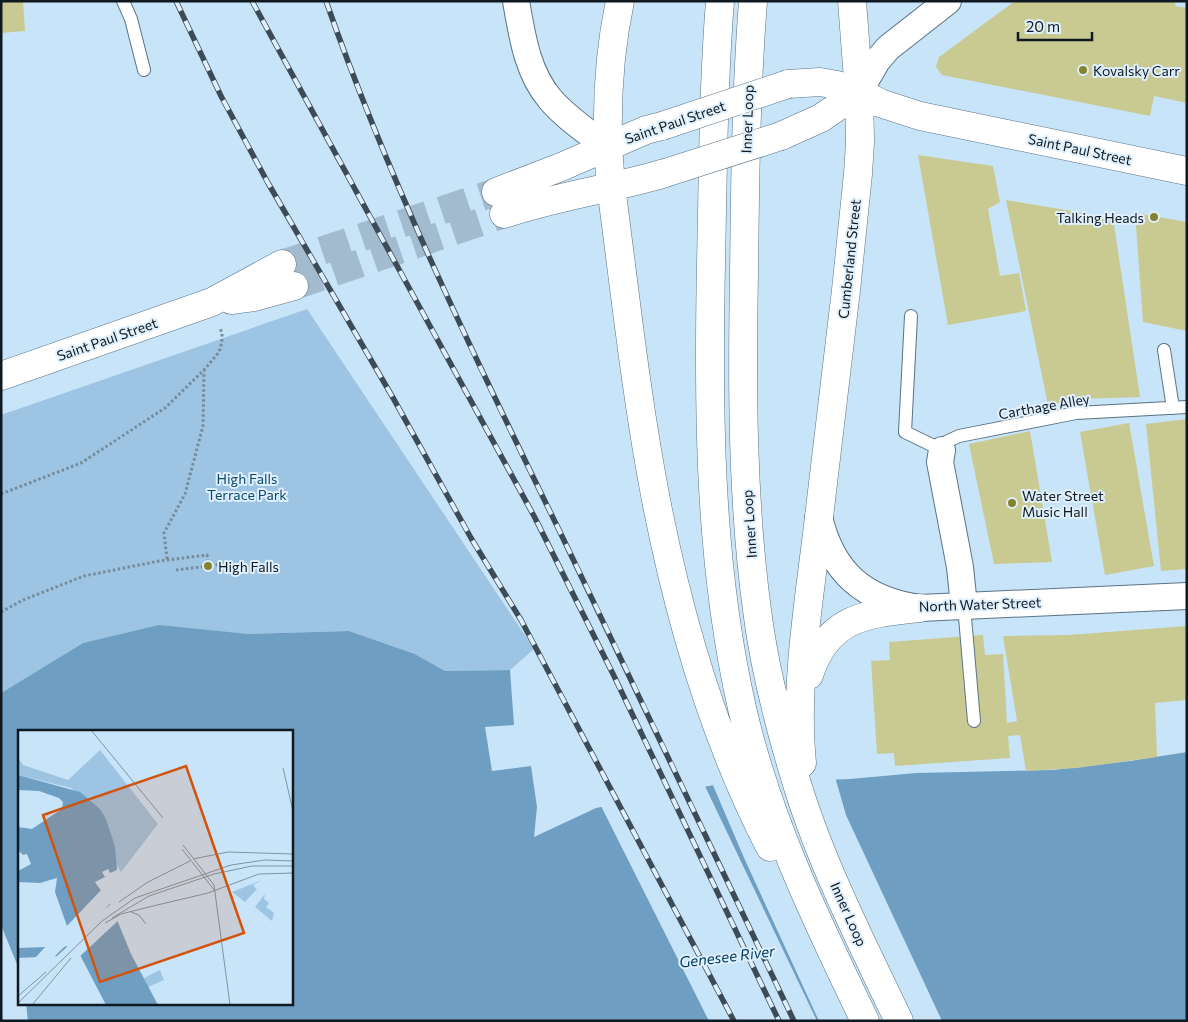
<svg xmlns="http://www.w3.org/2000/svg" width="1188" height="1022" viewBox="0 0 1188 1022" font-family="Commissioner,sans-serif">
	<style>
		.green { fill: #9dc5e3 }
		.water { fill: #6e9fc3 }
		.pier { fill: #c8e4f9 }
		.building { fill: #c9ca92 }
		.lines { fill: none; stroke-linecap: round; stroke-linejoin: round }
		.primary-tunnel { stroke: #a3bbce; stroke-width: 28; stroke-dasharray: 28 14; stroke-linecap: butt }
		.lane-casing { stroke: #597285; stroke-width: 14 }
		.street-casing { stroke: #597285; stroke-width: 28 }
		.primary-casing { stroke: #597285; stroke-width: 29 }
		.highway-casing { stroke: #597285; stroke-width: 29 }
		.path { stroke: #768a99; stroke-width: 3; stroke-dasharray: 2.5 2.5; stroke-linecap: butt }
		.lane { stroke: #fff; stroke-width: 12 }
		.street { stroke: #fff; stroke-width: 26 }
		.primary { stroke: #fff; stroke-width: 28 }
		.highway { stroke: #fff; stroke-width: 28 }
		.rail-casing { stroke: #3c4b56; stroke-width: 5.5 }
		.rail { stroke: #dfeffc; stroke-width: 4; stroke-dasharray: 11; stroke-linecap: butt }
		.primary-bridge-casing { stroke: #597285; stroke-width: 29; stroke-linecap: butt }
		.primary-bridge { stroke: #fff; stroke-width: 28 }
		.poi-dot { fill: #83832c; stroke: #dfeffc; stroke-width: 2 }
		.labels { text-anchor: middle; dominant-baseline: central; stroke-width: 4; stroke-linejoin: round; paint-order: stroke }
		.poi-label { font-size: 14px; fill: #0f1921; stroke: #dfeffc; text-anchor: start }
		.street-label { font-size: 14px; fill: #0f1921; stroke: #dfeffc }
		.park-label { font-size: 14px; fill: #0c496c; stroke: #dfeffc }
		.water-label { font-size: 15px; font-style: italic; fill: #003f62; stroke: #dfeffc }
		.inset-road { fill: none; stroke: #7e93a3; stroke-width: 1 }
		.view { fill: #d2530e; fill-opacity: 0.15; stroke: #d2530e; stroke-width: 2.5 }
		.inset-edge { fill: none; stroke: #0f1921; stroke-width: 2.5 }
	</style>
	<rect width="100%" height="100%" fill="#c8e4f9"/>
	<path class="green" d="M307 309 534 649 510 670 445 671 415 654 349 631 249 634 206 630 83 643 1 693V415Z"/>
	<path class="water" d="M159 625 249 634 349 631 415 654 445 671 510 670 514 725 485 727 492 771 531 766 537 807 534 837 596 808 719 784 850 779 916 773 1053 770 1130 761 1187 752V1021H28L26 1003H291V731H19V969L1 925V693L83 643Z"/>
	<path class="pier" d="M835 777 846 815 942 1021H819L745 860 712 783Z
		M704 784 817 1021H709L600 804Z"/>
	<path class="building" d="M1 1H23L25 31 1 33Z
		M1015 1H1176L1175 6 1187 8V103L1154 96 1150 116 942 75 936 67 939 57Z
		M918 155 993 166 1000 202 988 209 1000 276 1019 273 1026 311 948 325Z
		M1006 200 1113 218 1140 397 1078 399 1048 405Z
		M1135 213 1187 222V331L1143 322Z
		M1187 419V569L1161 571 1146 424Z
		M1129 423 1154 566 1105 575 1080 432Z
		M1030 431 1052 562 994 564 969 444Z
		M1187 626V700L1155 703 1157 757 1077 768 1026 771 1020 735 1008 736 1010 758 895 766 894 753 877 754 871 661 890 660 889 642 983 635 985 655 1003 654 1007 723 1017 721 1003 636 1069 635Z"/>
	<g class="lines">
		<path class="primary-tunnel" d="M282 264 496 192
			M294 286 504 214"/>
		<defs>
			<path id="lane" d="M123 1 131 19 144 70
				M911 316 905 432 942 450 948 441 959 436 1076 413 1187 407
				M1164 350 1173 408
				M964 606 974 721"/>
			<path id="street" d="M516 1C522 35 527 72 550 99 566 118 588 132 607 147
				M859 92 877 61 888 48 948 1
				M942 450 940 462 960 567 964 606
				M819 517C832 572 863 600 920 608L1187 596"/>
			<path id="primary" d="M788 84 820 82 837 85 859 92 880 103 920 116 1187 171
				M781 136 821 118 859 92
				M611 187C605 124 607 63 620 1
				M496 192 561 167 646 130 662 126
				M504 214C557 196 612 189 665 173
				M231 300 254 297 294 286
				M1 376 212 302 282 264
				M819 517 846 290 858 174 860 142 859 92 852 1"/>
			<path id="highway" d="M720 1C713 89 713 176 711 264 708 412 709 563 742 708 767 818 816 920 865 1021
				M753 1C746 92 745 183 744 274 742 387 742 499 757 610 764 666 778 721 794 774 819 860 861 941 899 1021
				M611 187C625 291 636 397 656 500 679 618 715 741 770 847
				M809 675C828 616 866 614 920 608
				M802 763C794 684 810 596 819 517"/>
		</defs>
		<use href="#lane" class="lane-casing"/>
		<use href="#street" class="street-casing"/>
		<use href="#primary" class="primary-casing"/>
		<use href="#highway" class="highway-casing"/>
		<path class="path" d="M1 494 81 463 165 408 204 370 219 352 222 342V333L220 328
			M167 559 164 533 185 494 203 426 204 371
			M176 570 232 563
			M1 612 23 600 84 576 159 561 207 555 208 566"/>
		<use href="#lane" class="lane"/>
		<use href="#street" class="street"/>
		<use href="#primary" class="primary"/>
		<use href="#highway" class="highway"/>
		<defs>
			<path id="rail" d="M176 1 221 96 268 183 392 396 471 538 521 620 734 1021
				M252 1 534 516 614 676 779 1021
				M326 1C390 184 475 358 560 532 639 695 716 858 794 1021"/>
		</defs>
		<use href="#rail" class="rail-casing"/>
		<use href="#rail" class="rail"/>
		<defs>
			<path id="primary-bridge" d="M662 126 788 84
				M665 173 781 136"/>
		</defs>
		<use href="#primary-bridge" class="primary-bridge-casing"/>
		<use href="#primary-bridge" class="primary-bridge"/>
	</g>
	<g class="poi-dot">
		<circle cx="1083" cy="70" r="5"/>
		<circle cx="1154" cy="217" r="5"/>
		<circle cx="1012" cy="503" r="5"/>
		<circle cx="208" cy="566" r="5"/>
	</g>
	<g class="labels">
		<g class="poi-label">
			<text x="1093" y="70">Kovalsky Carr</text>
			<text x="1144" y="217" text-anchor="end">Talking Heads</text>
			<text x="1022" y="495">Water Street<tspan x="1022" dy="16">Music Hall</tspan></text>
			<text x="218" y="566">High Falls</text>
		</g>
		<g class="street-label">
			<text transform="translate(747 119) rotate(-88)">Inner Loop</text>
			<text transform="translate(675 122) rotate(-19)">Saint Paul Street</text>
			<text transform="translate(1080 149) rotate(12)">Saint Paul Street</text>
			<text transform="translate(849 259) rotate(-84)">Cumberland Street</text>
			<text transform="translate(107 339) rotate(-19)">Saint Paul Street</text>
			<text transform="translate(1044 406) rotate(-10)">Carthage Alley</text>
			<text transform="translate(749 524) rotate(-94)">Inner Loop</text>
			<text transform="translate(980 604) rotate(-2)">North Water Street</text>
			<text transform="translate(849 914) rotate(66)">Inner Loop</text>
		</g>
		<g class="park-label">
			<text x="247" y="478">High Falls<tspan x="247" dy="16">Terrace Park</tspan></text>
		</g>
		<g class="water-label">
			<text transform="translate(727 956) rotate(-7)">Genesee River</text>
		</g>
	</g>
	<g transform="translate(18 730)">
		<rect width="275" height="275" fill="#c8e4f9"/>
		<path d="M82 20 140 94 103 142 96 131 97 115 82 79 53 58 0 45V28L5 35 50 50ZM244 150 235 155 239 159 227 172 214 162ZM247 164 246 169 251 173 248 177 256 183 254 191 237 177ZM142 240 146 250 130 257 126 248Z" fill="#9dc5e3"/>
		<path d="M0 45 62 62 82 79 88 89 97 116 99 140 92 143 90 139 84 142 87 147 77 152 93 175 113 224 140 275H88L62 225 0 228V218L56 216 37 162 39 148 22 153 0 152V141L13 134 9 124 5 125 0 120V97L14 99 44 79 45 72 41 68 21 61 0 60Z" fill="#6e9fc3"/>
		<path d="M86 157 94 171 86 180 95 172 102 189 60 228H37L53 213 47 198ZM29 215H48L35 228H17Z" fill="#c8e4f9"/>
		<path class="inset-road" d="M73 0 145 88M265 38 275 81M165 115 196 155 212 275M164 119 197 161M175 129 210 122 275 124M101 172 130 152 172 131M135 176 190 163 241 144 275 143M113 182 121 185 128 194M94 188 131 166 196 144 234 136H275M87 193 103 184 135 176M0 266 28 242M0 273 84 191 117 168 213 135 247 130 275 131M14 275 53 228"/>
		<path class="view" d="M168 36 226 203 82 252 25 85Z"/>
		<rect width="275" height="275" class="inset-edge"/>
	</g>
	<rect width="1188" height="1022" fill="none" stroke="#0f1921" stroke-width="5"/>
	<path d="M1018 32v8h74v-8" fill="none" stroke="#0f1921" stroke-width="2.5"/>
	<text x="1026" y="32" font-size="15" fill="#0f1921" stroke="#dfeffc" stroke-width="4" paint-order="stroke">20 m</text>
</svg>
